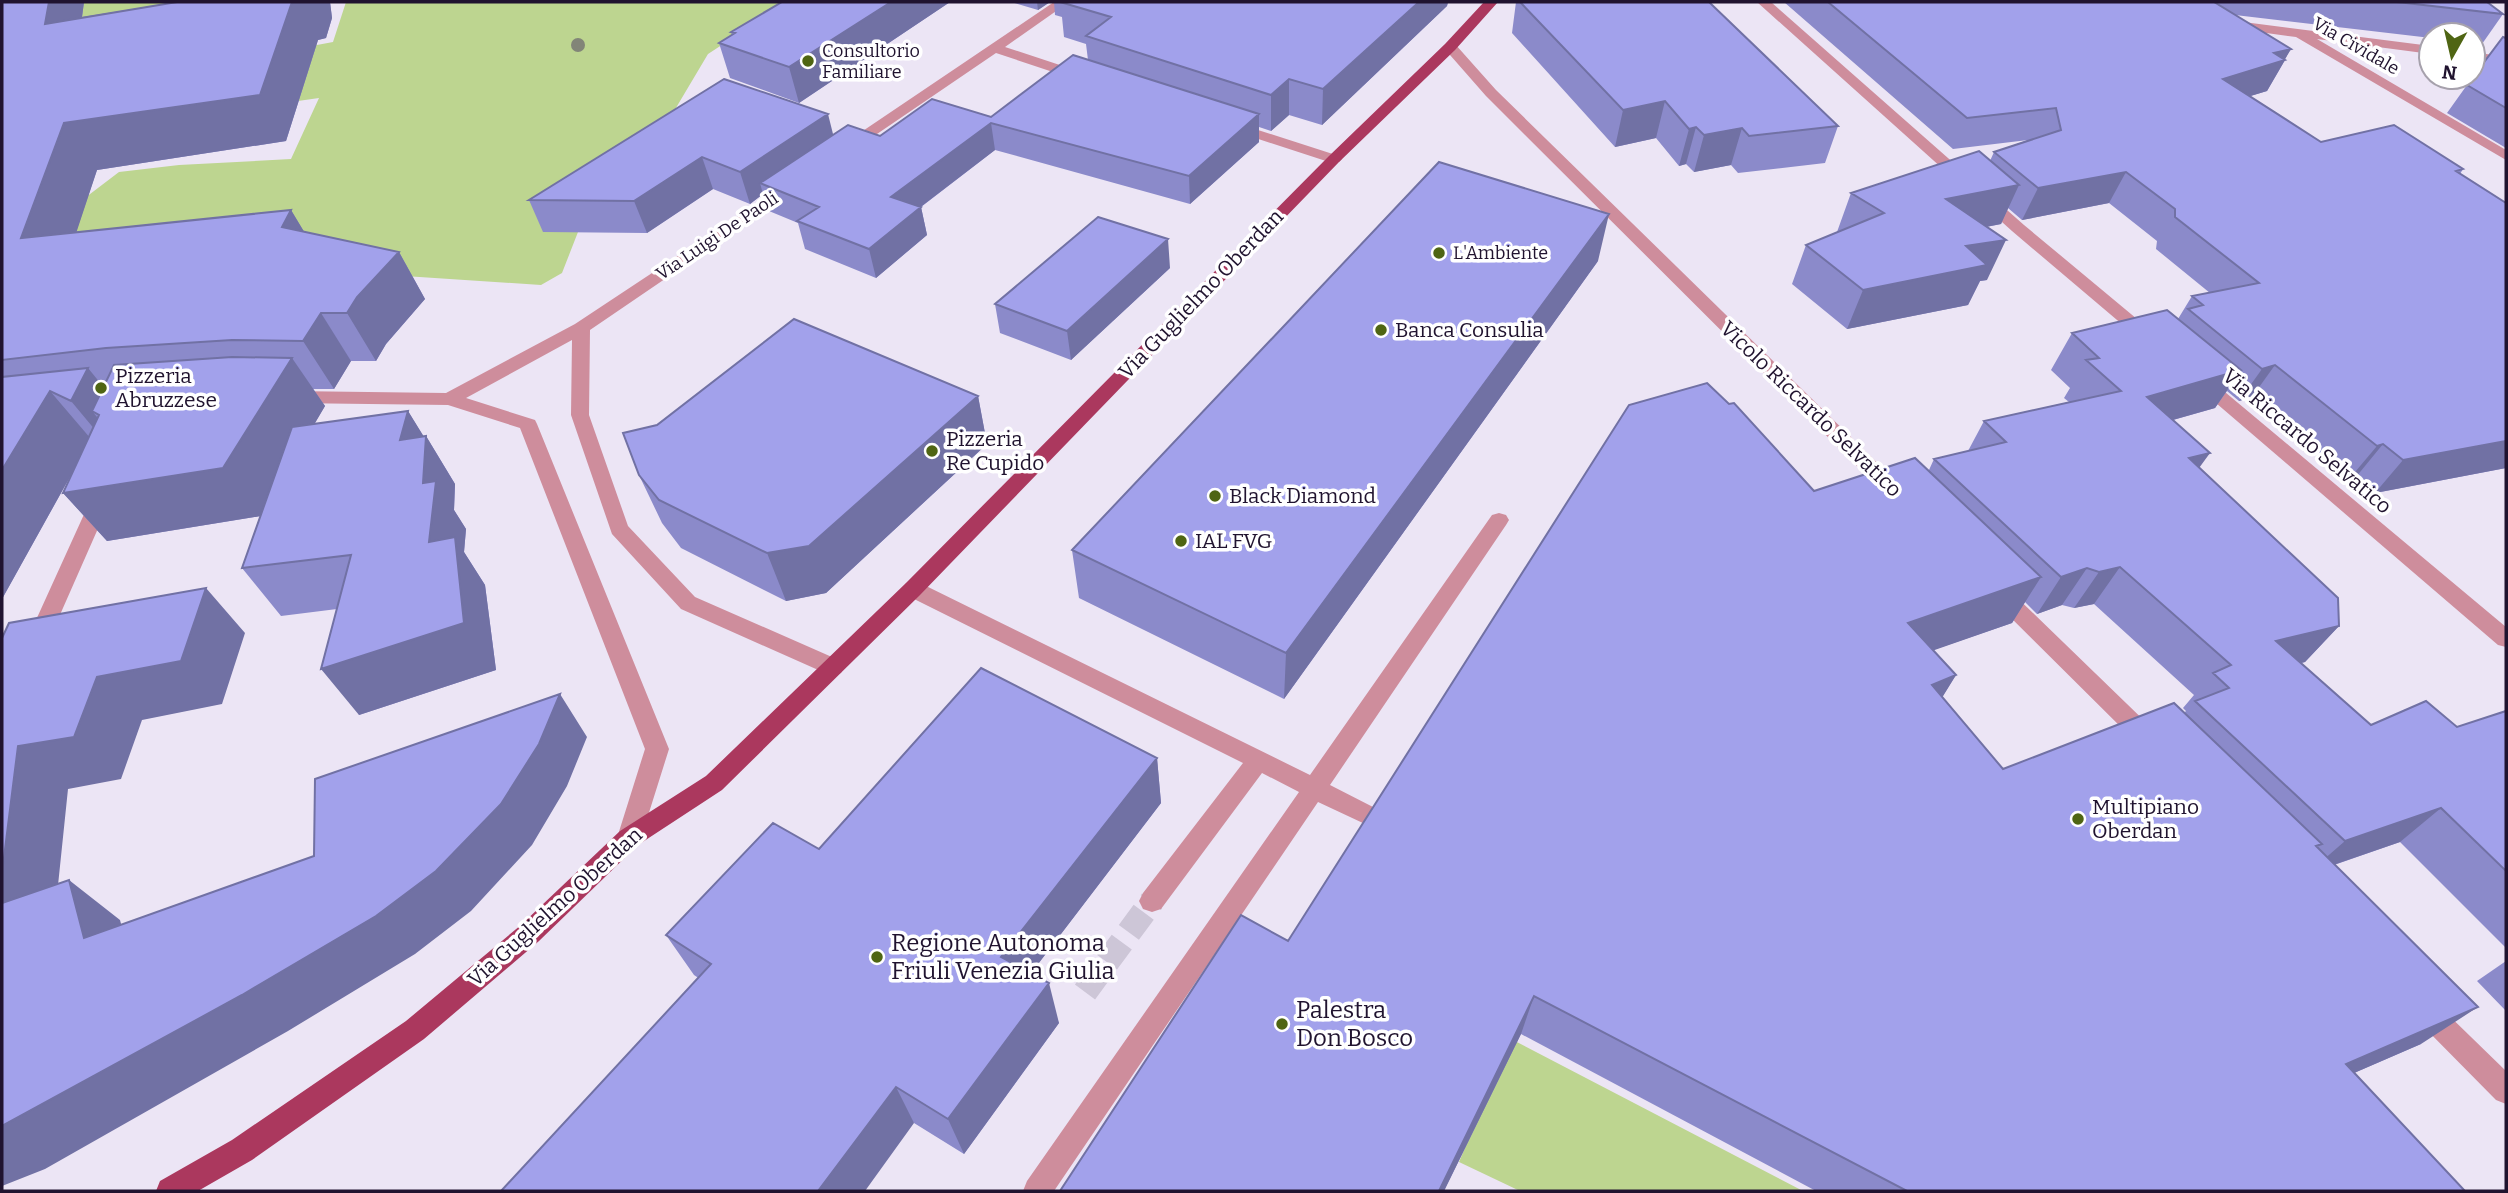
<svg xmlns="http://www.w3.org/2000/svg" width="2508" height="1193" viewBox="0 0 2508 1193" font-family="Bitter,serif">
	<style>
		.green { fill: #bdd590 }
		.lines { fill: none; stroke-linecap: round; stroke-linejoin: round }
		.minor-tunnel { stroke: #cdc6d7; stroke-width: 25; stroke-dasharray: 25 12; stroke-linecap: butt }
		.minor { fill: #ce8d9c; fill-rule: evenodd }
		.major { fill: #ab385e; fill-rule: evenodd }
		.tree { fill: #828578 }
		.wall { fill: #8b8aca; fill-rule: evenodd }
		.shaded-wall { fill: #7171a4 }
		.building { fill: #a2a1eb; stroke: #7171a4; stroke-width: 2 }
		.poi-dot { fill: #4f6513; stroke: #fff; stroke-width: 2.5 }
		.labels { text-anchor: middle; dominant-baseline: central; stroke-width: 7; stroke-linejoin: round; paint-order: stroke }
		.far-street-label { font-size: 18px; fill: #20132f; stroke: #fff }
		.far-poi-label { font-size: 18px; fill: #20132f; stroke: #fff; text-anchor: start }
		.street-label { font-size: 21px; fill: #20132f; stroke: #fff }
		.poi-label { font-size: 21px; fill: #20132f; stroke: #fff; text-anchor: start }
		.near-poi-label { font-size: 24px; fill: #20132f; stroke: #fff; text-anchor: start }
	</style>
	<rect width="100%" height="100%" fill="#ece5f5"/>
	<path class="green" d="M64 2H240L8 39Z
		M346 2H788L708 54 639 170 600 195 578 232 562 273 541 285 314 270 27 242 119 172 179 165 291 159 319 98 128 125 141 78 333 42Z
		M1515 1041 1803 1191H1520L1459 1162 1488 1093Z"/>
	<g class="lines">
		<path class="minor-tunnel" d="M1085 992 1152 901"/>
		<path class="minor" d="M1054 2H1069L1005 47 1087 74V80H1077L996 53 852 151H842L839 148 842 145Z
			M1757 2H1771L2024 225 2155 334 2158 338 2155 342H2143L2012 231Z
			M2228 20 2431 46V54L2317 39 2506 150V160L2296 37 2223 27V21Z
			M1450 43 1455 44 1496 90 1901 486 1904 491 1901 496H1887L1486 96 1443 47Z
			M2473 52 2506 57V65L2473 60Z
			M1233 122 1339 156 1342 159 1339 162H1329L1228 129 1226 126 1228 123Z
			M788 183 794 185 796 188 794 191 590 330 589 415 628 526 695 597 841 661 844 667 841 673 833 676 825 673 681 609 612 534 571 415 572 340 466 398 535 420 537 424 669 749 641 838 638 845 629 849 620 845 617 838 645 749 520 428 448 405 290 403 281 397 290 391 446 393 575 324Z
			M2201 375 2207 377 2506 627V647L2498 645 2195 385 2192 381 2195 377Z
			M101 492 108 494 111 499 48 642 45 648 37 650 29 648 26 642 91 499 94 494Z
			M1499 513 1506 515 1509 520 1506 525 1330 785 1373 807 1377 814 1373 821 1365 824 1318 802 1054 1191H1023L1027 1181 1299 792 1262 773 1161 909 1152 912 1143 909 1139 901 1143 893 1243 763 906 595 903 589 906 583 913 581 920 583 1310 775 1492 515Z
			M1998 584 2005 586 2158 734 2161 741 2158 748 2150 750 2142 748 1991 598 1988 592 1991 586Z
			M2425 997 2434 1001 2506 1071V1104L2496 1100 2416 1019 2412 1010 2416 1001Z"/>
		<path class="major" d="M1484 2H1498L1455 50 1339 162 920 595 722 790 638 845 539 941 424 1039 252 1160 198 1191H156L160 1181 232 1140 406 1021 521 925 620 831 706 776 906 583 1329 156 1445 44Z"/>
	</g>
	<circle class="tree" cx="578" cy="45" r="7"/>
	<path class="wall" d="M2 2H84L82 17 177 2H330L332 18 326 38 318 40 286 141 97 170 76 232 291 210 304 232 399 252 425 299 386 344 376 361H351L334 389H313L325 406 314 424 408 411 423 436H426L455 484 454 510 466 529 464 552 485 585 496 670 359 715 337 609 281 616 242 568 260 516 107 541 63 493 76 466 2 599Z
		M782 2H950L799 103 730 78 719 43 732 35 731 32Z
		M1011 2H1050L1038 10Z
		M1054 2H1448L1447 6 1322 125 1289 115 1271 131 1259 127V142L1190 204 995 150 921 207 927 235 876 278 805 249 798 223 769 211 763 194 750 204 713 189 647 233 543 232 529 200 724 79 833 135 880 136 991 117 1088 60 1086 44 1064 37 1062 17 1055 15Z
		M1516 2H1709L1838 126 1825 163 1738 173 1731 165 1694 172 1686 164 1679 166 1656 138 1615 147 1512 33Z
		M1784 2H2487L2503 14 2482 44 2473 43V35H2431V38L2235 15 2291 49 2284 60H2285L2267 91 2250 96 2321 142 2463 169 2460 174 2506 468 2375 493 2356 477 2350 478 2252 397 2239 401 2227 391 2215 408 2173 420 2199 467 2339 626 2305 662 2301 663 2371 725 2457 727 2506 711V948L2400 842 2334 865 2421 1044 2354 1073 2465 1191H1816L1521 1034 1444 1191H1060L1288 941 1814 491 1929 470 1934 459 1968 451 1984 421 2069 402 2064 398 2070 388 2051 370 2072 333 2178 319 2192 296 2210 293 2156 249 2157 241 2109 203 2022 220 2008 208 2001 224 1986 227 1987 280 1980 281 1968 305 1847 329 1792 284 1806 245 1837 232 1851 193 1990 161 1994 152 2028 140 1953 149ZM2025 602 2037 614 2062 605 2074 608 2094 604 2194 695 2183 708 2186 711 2184 713 2003 769 1942 697 1956 675 1933 650 2012 623Z
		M2506 38V148L2447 113 2467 85Z
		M1598 261 1284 699 1079 598 1072 550Z
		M1170 268 1071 360 1000 333 995 304Z
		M978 396 987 444 826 593 786 601 681 548 662 523 639 475Z
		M1157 758 1161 803 1031 973 1059 1023 964 1154 914 1123 694 975 666 935 819 849Z
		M2506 961V1011L2477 981Z"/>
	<path class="shaded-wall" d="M49 2H84L75 69 45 24Z
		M292 2H330L332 18 326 38 318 40 286 141 97 170 59 285 21 238 64 123Z
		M891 2H950L799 103 789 67Z
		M1037 2H1050L1038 10Z
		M1419 2H1448L1447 6 1322 125 1323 89Z
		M2291 49 2284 61 2285 60 2267 91 2205 110 2223 79 2274 53Z
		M1289 79V115L1271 131V95Z
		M1665 101 1656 138 1615 147 1623 110Z
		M828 114 836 146 760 183 763 194 750 204 740 172Z
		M1259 114V142L1190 204 1189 176Z
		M991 123 995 150 897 225 891 197Z
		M1696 127 1686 164 1679 166 1689 129Z
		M1742 128 1731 165 1694 172 1704 135Z
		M702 157 713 189 647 233 634 201Z
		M2126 172 2109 203 2022 220 2038 188Z
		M2019 185 2001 224 1929 238 1946 199Z
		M921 207 927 235 876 278 869 249Z
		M291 210 320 258 282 227Z
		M1609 214 1598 261 1284 699 1286 653Z
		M1168 239 1170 268 1071 360 1067 331Z
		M2006 240 1987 280 1980 281 1968 305 1847 329 1863 290 1966 246Z
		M399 252 425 299 386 344 376 361 347 313 357 297Z
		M321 313 351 361 334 389 303 341Z
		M292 358 325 406 261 516 107 541 63 493Z
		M2275 365 2252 397 2239 401 2262 369Z
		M88 368 127 416 92 411 116 440 111 449 71 401Z
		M2241 370 2215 408 2123 434 2147 397Z
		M50 391 91 439 2 599V470Z
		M978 396 987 444 826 593 786 601 767 553Z
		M408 411 426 440V436L455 484 454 510 466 529 464 552 485 585 496 670 359 715 321 669 429 542 423 483 400 440Z
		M2506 441V468L2375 493 2403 460Z
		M2383 444 2356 477 2350 478 2377 446Z
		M2210 453 2183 490 2189 458Z
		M2120 567 2094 604 2074 608 2099 572Z
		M2087 568 2062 605 2037 614 2061 577Z
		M2041 577 2012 623 1883 668 1908 623Z
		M206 588 245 633 222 704 142 720 121 779 68 789 52 943 2 907V873L18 746 97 677Z
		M2339 626 2305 662 2244 677 2276 641Z
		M1956 675 1929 719 1932 685Z
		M560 694 587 737 567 786 532 845 471 911 415 954 288 1031 45 1169 2 1186V1126Z
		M1157 758 1161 803 1013 997 1001 957Z
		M2441 808 2400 842 2307 874 2345 841Z
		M69 880 120 920 135 976 84 938Z
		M1049 983 1059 1023 964 1154 948 1119Z
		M1534 996 1521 1034 1444 1191H1439Z
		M2478 1007 2421 1044 2294 1099 2346 1064Z
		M896 1087 914 1123 865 1191H818Z"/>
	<path class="building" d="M2 2H49L45 24 177 2H292L260 95 64 123 21 238 291 210 282 227 399 252 357 297 347 313H321L303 341 232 340 106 348 2 360Z
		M782 2H891L789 67 719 43 735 33 731 32Z
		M1060 2H1419L1323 89 1289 79 1271 95 1086 36 1111 17Z
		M1520 2H1709L1838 126 1749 136 1742 128 1704 135 1696 127 1689 129 1665 101 1623 110Z
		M1828 2H2214L2291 49 2274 53 2285 60 2223 79 2321 142 2394 125 2463 169 2456 171 2506 203V441L2403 460 2383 444 2377 446 2275 365 2262 369 2188 309 2203 305 2192 296 2259 283 2175 217V209L2126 172 2038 188 1994 152 2061 130 2056 108 1967 118Z
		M2397 2H2487L2503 14Z
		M2503 37 2506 38V108L2467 85Z
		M1073 55 1259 114 1189 176 991 123 891 197 921 207 869 249 797 221 819 207 760 183 848 125 880 136 932 99 991 117Z
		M724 79 828 114 740 172 702 157 634 201 529 200Z
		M1979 151 2019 185 1946 199 2006 240 1966 246 1987 265 1863 290 1806 245 1884 213 1851 193Z
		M1439 162 1609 214 1286 653 1072 550Z
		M1098 217 1168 239 1067 331 995 304Z
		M2167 310 2241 370 2147 397 2210 453 2189 458 2338 598 2339 626 2276 641 2371 725 2426 701 2457 727 2506 711V871L2441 808 2345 841 2195 701 2229 688 2213 673 2231 665 2120 567 2099 572 2087 568 2061 577 1934 459 2006 442 1984 421 2121 391 2086 360 2099 358 2072 333Z
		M794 319 978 396 809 546 767 553 659 500 639 475 623 433 657 425Z
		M232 357 292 358 223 468 63 493 99 415 92 411 114 365Z
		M88 368 71 401 50 391 2 470V377Z
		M1707 383 1729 404 1734 403 1814 491 1915 458 2041 577 1908 623 1956 675 1932 685 2003 769 2174 703 2322 844 2316 846 2478 1007 2346 1064 2465 1191H1907L1534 996 1439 1191H1060L1241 915 1288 941 1629 405Z
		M408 411 400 440 426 436 423 483 436 481 429 542 455 537 464 623 321 669 351 555 242 568 292 427Z
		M206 588 181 661 97 677 74 737 18 746 2 873V638L9 623Z
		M981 668 1157 758 1001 957 1049 983 948 1119 896 1087 818 1191H501L711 964 666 935 773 823 819 849Z
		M560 694 539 744 501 804 436 871 376 916 242 995 2 1126V903L69 880 84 938 314 856 315 779Z"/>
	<g class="poi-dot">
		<circle cx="808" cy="61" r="7"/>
		<circle cx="1439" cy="253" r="7"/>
		<circle cx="1381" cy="330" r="7"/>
		<circle cx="101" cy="388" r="7"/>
		<circle cx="932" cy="451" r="7"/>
		<circle cx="1215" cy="496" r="7"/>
		<circle cx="1181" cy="541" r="7"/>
		<circle cx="2078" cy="819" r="7"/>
		<circle cx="877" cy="957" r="7"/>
		<circle cx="1282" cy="1024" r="7"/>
	</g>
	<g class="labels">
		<g class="far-street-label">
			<text transform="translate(2356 46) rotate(30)">Via Cividale</text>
			<text transform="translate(717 236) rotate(-34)">Via Luigi De Paoli</text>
		</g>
		<g class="far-poi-label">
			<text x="822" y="51">Consultorio<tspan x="822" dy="21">Familiare</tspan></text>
			<text x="1453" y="253">L'Ambiente</text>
		</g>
		<g class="street-label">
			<text transform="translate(1201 294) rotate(-46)">Via Guglielmo Oberdan</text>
			<text transform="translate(1811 409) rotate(44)">Vicolo Riccardo Selvatico</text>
			<text transform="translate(2307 441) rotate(40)">Via Riccardo Selvatico</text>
			<text transform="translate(555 907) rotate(-42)">Via Guglielmo Oberdan</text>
		</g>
		<g class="poi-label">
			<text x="1395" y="330">Banca Consulia</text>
			<text x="115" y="376">Pizzeria<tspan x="115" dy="24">Abruzzese</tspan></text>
			<text x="946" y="439">Pizzeria<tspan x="946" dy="24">Re Cupido</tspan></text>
			<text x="1229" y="496">Black Diamond</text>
			<text x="1195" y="541">IAL FVG</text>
			<text x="2092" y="807">Multipiano<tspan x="2092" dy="24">Oberdan</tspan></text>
		</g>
		<g class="near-poi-label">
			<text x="891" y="943">Regione Autonoma<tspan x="891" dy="28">Friuli Venezia Giulia</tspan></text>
			<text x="1296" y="1010">Palestra<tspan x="1296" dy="28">Don Bosco</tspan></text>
		</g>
	</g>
	<rect width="2508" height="1193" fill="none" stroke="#20132f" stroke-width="7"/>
	<g transform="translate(2452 56) rotate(188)"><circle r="33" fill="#ffffff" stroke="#a6a1ac" stroke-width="2"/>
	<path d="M0-5L12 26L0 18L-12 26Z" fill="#4f6513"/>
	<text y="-10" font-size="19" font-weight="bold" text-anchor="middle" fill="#20132f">N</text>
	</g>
</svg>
